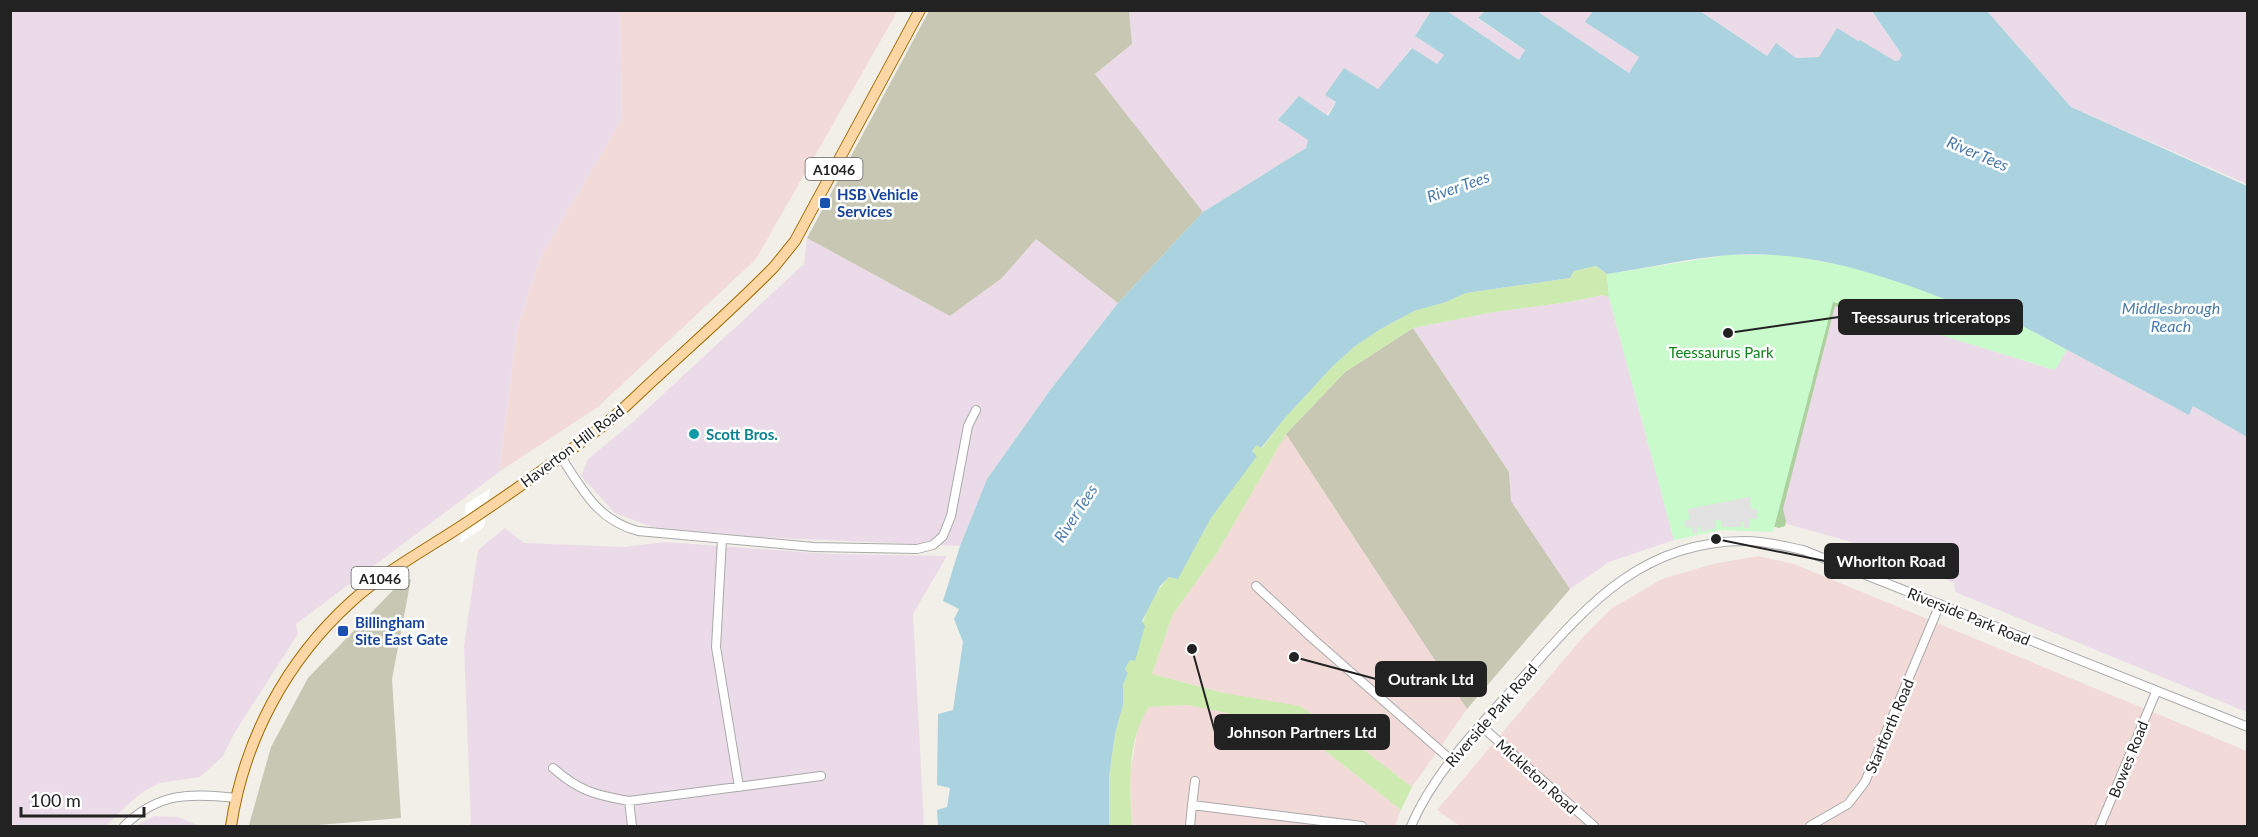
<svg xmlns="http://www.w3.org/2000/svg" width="2258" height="837" viewBox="0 0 2258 837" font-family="Lato,sans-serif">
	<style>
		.commercial { fill: #f2dad9 }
		.industrial { fill: #ebdbe8 }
		.construction { fill: #c7c7b4 }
		.grass { fill: #cdebb0 }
		.forest { fill: #add19e }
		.park { fill: #c8facc }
		.parking { fill: #e2e2e2 }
		.water { fill: #aad3df }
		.pier { fill: #fff }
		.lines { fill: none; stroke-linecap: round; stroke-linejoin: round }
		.minor-casing { stroke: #a9a9a9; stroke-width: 10 }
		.major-casing { stroke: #a06b00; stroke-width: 12 }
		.minor { stroke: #fff; stroke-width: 8 }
		.major { stroke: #fcd6a4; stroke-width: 10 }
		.transit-dot { fill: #1a4fb4; stroke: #fff; stroke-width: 2 }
		.culture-dot { fill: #0f9aa8; stroke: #fff; stroke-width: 2 }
		.labels { text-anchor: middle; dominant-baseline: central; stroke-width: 5; stroke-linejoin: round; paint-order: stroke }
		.shield { fill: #fff; stroke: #646464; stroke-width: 1.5 }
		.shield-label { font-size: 14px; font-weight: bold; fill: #222 }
		.transit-label { font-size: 15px; font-weight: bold; fill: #164399; stroke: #fff; text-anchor: start }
		.park-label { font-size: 15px; fill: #0c8416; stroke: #fff }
		.culture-label { font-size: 15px; font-weight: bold; fill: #0d838f; stroke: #fff; text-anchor: start }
		.street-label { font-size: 15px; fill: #222; stroke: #fff }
		.water-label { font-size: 16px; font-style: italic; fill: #4a7aab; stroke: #fff }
		.leader { fill: none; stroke: #222; stroke-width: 2 }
		.callout-dot { fill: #222; stroke: #fff; stroke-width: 2 }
		.callout { fill: #222; stroke: #222; stroke-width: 2 }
		.callout-label { font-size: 16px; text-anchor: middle; font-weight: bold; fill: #fff }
	</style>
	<rect width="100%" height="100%" fill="#f2efe9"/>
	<path class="commercial" d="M894 10 897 12 756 259 598 407 499 472 517 331 540 258 622 119 620 11Z
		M1286 434 1467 709 1412 787 1351 740 1224 693 1152 674 1173 614 1217 553Z
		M1758 556 1794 564 2247 751V826H1460L1437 810 1583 637 1611 609 1662 579 1713 564Z
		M1188 705 1265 721 1315 743 1401 810 1395 826H1132L1130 775 1139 721 1149 707Z"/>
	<path class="industrial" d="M10 11H620L622 119 540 258 517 331 499 472 296 624 298 634 235 732 223 756 200 777 160 783 144 791 126 806 106 826H11Z
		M1129 11H1431L1415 36 1444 55 1437 65 1411 48 1378 90 1326 95 1336 102 1309 140 1306 148 1203 212 1095 74 1132 44Z
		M1447 11H1485L1478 19 1526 51 1519 60Z
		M1537 11H1593L1586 22 1639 57 1629 73Z
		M1700 11H1872L1902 55 1899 60 1895 61 1860 40 1819 57 1796 58 1776 44 1767 56Z
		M1987 11H2247V184L2071 107Z
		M807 238 950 316 1002 278 1036 239 1118 303 1051 389 987 479 960 546 757 537 652 527 615 513 581 476 588 459 633 422 804 264Z
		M1603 295 1609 297 1674 540 1609 562 1570 589 1511 501 1509 472 1413 328 1494 312 1569 302Z
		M1833 301 2054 370 2067 350 2189 414 2193 406 2247 437V712L1955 592 1954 583 1848 541 1776 521Z
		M505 528 524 543 624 547 665 542 830 554 947 556 913 614 924 826H471L464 646 478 550Z
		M154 816 178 817 200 826H135Z"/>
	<path class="construction" d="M929 11H1129L1132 44 1095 74 1203 212 1118 303 1036 239 1002 278 950 316 807 238Z
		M1413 328 1509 472 1511 501 1570 589 1467 709 1286 434 1345 372Z
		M411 579 392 679 401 818 307 826 249 825 271 747 308 678 399 584Z"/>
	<path class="grass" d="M1596 266 1607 274 1609 297 1603 295 1569 302 1494 312 1413 328 1345 372 1286 434 1217 553 1173 614 1152 674 1224 693 1300 706 1351 740 1412 787 1401 810 1315 743 1265 721 1188 705 1149 707C1126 740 1130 788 1132 826H1109V777L1115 734 1123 705V685L1128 673 1125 669 1130 660 1135 661C1140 628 1145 603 1169 577L1178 578 1211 518 1256 456 1252 452 1257 445 1262 448 1284 419 1333 366 1354 347 1379 330 1414 311 1446 302 1466 293 1570 278 1574 271Z"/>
	<path class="forest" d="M1805 291 1891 318 1886 319 1835 306 1783 509 1786 521 1785 526 1779 528 1772 526Z"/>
	<path class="park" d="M1728 255H1785L1859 268 1959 299 2015 322 2067 350 2055 370 1833 302 1773 532 1721 530 1674 540 1609 297 1607 274Z"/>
	<path class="parking" d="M1750 497 1751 509H1757V519H1750L1749 528H1744V523L1741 521V527H1722L1721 520 1715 521 1716 528 1701 532 1699 525 1697 528 1698 533 1693 534 1692 527 1686 528 1684 521 1690 519 1688 509Z"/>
	<path class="water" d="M1431 11H1447L1519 60 1525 50 1478 18 1485 11H1537L1629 73 1639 57 1585 22 1593 11H1700L1767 56 1776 43 1796 58 1819 57 1837 28 1858 41 1860 40 1895 61 1899 60 1902 55 1872 11H1987L2071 107 2247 186V437L2193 406 2189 415 2015 322 1959 299 1955 303C1879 274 1812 250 1729 255 1689 258 1647 268 1607 274L1596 266 1574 271 1570 278 1466 293 1446 302 1414 311 1379 330 1354 347 1333 366 1284 419 1261 448 1257 445 1252 451 1257 456 1211 518 1178 579 1169 577 1160 586 1142 621 1145 626 1135 661 1130 660 1125 669 1128 673 1123 685V705L1115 734 1109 777V826H938L937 810 947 807 950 788 937 785 938 714 953 710 963 642 954 619 959 609 943 601 960 546 987 479 1051 389 1118 303 1203 212 1306 148 1308 140 1278 120 1299 96 1328 116 1336 102 1325 95 1344 68 1378 89 1412 48 1437 64 1444 55 1415 36Z"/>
	<path class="pier" d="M490 489 484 527 460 543 466 504Z"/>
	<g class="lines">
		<defs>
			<path id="minor" d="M561 457C583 490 597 520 638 531L814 547 917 549 933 545 943 536 951 516 968 426 976 410
				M722 539 716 647 739 787
				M1256 586 1312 638 1451 760
				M1480 725 1594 826
				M553 768C579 791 595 795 629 801L821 776
				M629 801 632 826
				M1192 805 1195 781
				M124 826C159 792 190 793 236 798
				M1190 826 1192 805 1362 826
				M1411 826C1433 775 1473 733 1510 692 1578 617 1633 541 1745 541 1765 541 1784 546 1803 550L2248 727
				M1810 826 1848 804 1865 782 1940 604
				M2100 826 2156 692"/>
			<path id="major" d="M231 826C244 740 286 661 351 602 384 572 425 550 463 525 511 493 558 460 604 425 623 410 640 392 658 376 697 340 737 305 774 267L795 241 920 10"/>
		</defs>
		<use href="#minor" class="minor-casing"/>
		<use href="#major" class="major-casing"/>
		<use href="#minor" class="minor"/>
		<use href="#major" class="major"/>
	</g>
	<g class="transit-dot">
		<rect x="819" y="197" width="12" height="12" rx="3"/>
		<rect x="337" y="625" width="12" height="12" rx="3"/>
	</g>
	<circle class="culture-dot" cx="694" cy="434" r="6"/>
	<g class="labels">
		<g class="shield">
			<rect x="805.5" y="158" width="57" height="22" rx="4.5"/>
			<rect x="351.5" y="567" width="57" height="22" rx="4.5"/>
		</g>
		<g class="shield-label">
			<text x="834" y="169">A1046</text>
			<text x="380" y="578">A1046</text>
		</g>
		<g class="transit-label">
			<text x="837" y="194">HSB Vehicle<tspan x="837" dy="17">Services</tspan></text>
			<text x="355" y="622">Billingham<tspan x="355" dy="17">Site East Gate</tspan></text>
		</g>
		<g class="park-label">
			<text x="1721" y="352">Teessaurus Park</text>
		</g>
		<g class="culture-label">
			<text x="706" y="434">Scott Bros.</text>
		</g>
		<g class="street-label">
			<text transform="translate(572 446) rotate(-37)">Haverton Hill Road</text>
			<text transform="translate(1969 616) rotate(22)">Riverside Park Road</text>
			<text transform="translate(1491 715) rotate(-49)">Riverside Park Road</text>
			<text transform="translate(1889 726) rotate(-67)">Startforth Road</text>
			<text transform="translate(2128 759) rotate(-68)">Bowes Road</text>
			<text transform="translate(1537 776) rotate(42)">Mickleton Road</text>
		</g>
		<g class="water-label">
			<text transform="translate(1978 153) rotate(23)">River Tees</text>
			<text transform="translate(1458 186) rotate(-19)">River Tees</text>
			<text x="2171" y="307">Middlesbrough<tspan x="2171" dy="18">Reach</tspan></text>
			<text transform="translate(1075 513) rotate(-57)">River Tees</text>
		</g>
	</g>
	<path class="leader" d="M1728 333L1839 317M1716 539L1825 561M1294 657L1376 679M1192 649L1215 732"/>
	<g class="callout-dot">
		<circle cx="1728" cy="333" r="6"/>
		<circle cx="1716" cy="539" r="6"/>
		<circle cx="1294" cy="657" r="6"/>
		<circle cx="1192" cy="649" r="6"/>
	</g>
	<g class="callout">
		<rect x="1839" y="300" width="183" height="34" rx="6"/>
		<rect x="1825" y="544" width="133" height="34" rx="6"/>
		<rect x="1376" y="662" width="110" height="34" rx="6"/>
		<rect x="1215" y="715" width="174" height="34" rx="6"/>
	</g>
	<g class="callout-label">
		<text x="1931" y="323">Teessaurus triceratops</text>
		<text x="1891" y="567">Whorlton Road</text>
		<text x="1431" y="685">Outrank Ltd</text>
		<text x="1302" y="738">Johnson Partners Ltd</text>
	</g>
	<rect width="2258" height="837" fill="none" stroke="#222222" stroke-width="24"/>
	<path d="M21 807v9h123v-9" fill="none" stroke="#222222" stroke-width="3"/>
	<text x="30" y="807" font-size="18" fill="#222222" stroke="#ffffff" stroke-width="4.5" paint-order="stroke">100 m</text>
</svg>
